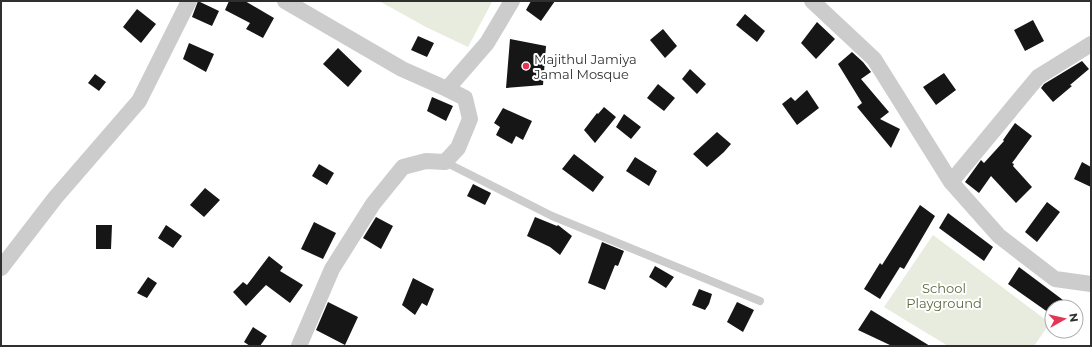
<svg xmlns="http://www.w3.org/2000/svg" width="1092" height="347" viewBox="0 0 1092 347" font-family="Montserrat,sans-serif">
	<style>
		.green { fill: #e7ecde }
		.building { fill: #161616 }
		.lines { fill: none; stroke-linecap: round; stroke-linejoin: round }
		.lane { stroke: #ccc; stroke-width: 8 }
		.street { stroke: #ccc; stroke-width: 16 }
		.poi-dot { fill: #e23653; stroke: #fff; stroke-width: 1.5 }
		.labels { text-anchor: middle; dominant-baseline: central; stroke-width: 4; stroke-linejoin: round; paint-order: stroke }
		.poi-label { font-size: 13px; fill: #2f2f2f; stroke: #fff; text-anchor: start }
		.park-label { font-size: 13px; fill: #576a3d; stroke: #fff }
	</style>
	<rect width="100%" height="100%" fill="#fff"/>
	<path class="green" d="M379 1H491L492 2 468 47 426 27Z
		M933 235 1050 323 1034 346H948L884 307Z"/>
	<path class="building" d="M198 1 219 11 212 26 192 17Z
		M229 1H245L274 18 263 38 246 29 250 23 225 10Z
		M531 1H555L541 21 526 10Z
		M137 9 156 24 141 43 123 27Z
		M745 14 765 31 757 42 736 25Z
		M1033 20 1044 41 1025 51 1014 30Z
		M817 22 835 39 816 59 801 43Z
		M663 29 677 46 665 58 650 40Z
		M418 36 434 43 427 57 411 50Z
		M510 39 546 46 543 85 506 88Z
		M189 43 214 54 206 72 183 59Z
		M338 48 362 71 348 87 323 64Z
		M852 52 863 62 871 72 861 79 889 112 880 119 900 129 891 148 857 107 862 103 838 64Z
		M1082 61 1089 69 1070 85 1072 86 1053 102 1041 88 1044 84Z
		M690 69 706 84 697 94 682 79Z
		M944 73 956 90 936 105 923 87Z
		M95 74 106 82 99 91 88 83Z
		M658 84 675 98 664 111 647 98Z
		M807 90 819 108 797 125 782 104 791 97 795 101Z
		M432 97 453 106 446 121 427 111Z
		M604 107 616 117 595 143 584 130 597 113 598 114Z
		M503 108 532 121 523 140 516 136 512 144 496 135 500 127 494 123Z
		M624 114 641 127 631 139 616 127Z
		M1015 123 1032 136 1012 163 1014 164 1013 166 1032 187 1016 203 991 176 979 193 965 182 981 160 984 163 1004 141 1003 140Z
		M717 132 731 144 724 152 707 167 693 154Z
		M574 154 604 177 593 192 562 169Z
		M635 157 657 171 649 186 626 171Z
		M1082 162 1091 167V187L1074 179Z
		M319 164 334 173 327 185 312 176Z
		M473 184 491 193 485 205 467 196Z
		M205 188 220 200 204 217 190 205Z
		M1047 202 1060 212 1037 242 1025 232Z
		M920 205 935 216 904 269 900 267 880 299 864 289 880 263 882 265Z
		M948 213 993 247 984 261 939 228Z
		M376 217 393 226 381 249 363 238Z
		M535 217 557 226 558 225 572 236 560 255 550 247 527 236Z
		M314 222 336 233 323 259 301 249Z
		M96 225H112L111 249H96Z
		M166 225 182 236 173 248 158 238Z
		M602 242 624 251 618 266 615 265 605 290 588 283Z
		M269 256 283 267 280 271 303 285 290 303 266 285 246 306 233 292 243 282 247 285Z
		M655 266 674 277 666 288 649 277Z
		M1019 267 1063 300 1058 307H1052V315L1008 284Z
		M148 277 157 283 147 298 137 293Z
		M413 278 434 289 427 306 422 303 415 315 402 305Z
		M699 289 712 294 709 304 705 310 692 305Z
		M328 302 358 317 345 345 316 330Z
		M737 302 754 310 743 332 727 322Z
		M871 310 930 346H892L858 330Z
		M253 327 267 336 260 346H250L244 342Z"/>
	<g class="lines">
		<path class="lane" d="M445 162 552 216 760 301"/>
		<path class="street" d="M285 1 402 69 447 89 487 43 512 1
			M812 1 874 59 951 182 999 236 1055 279 1091 284
			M951 182 1038 77 1091 44
			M1 268 55 198 139 101 189 1
			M299 346 332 269 373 204 403 167 426 161 445 162 458 148 470 119 465 98 447 89"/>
	</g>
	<circle class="poi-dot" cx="526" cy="66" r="4"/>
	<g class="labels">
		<g class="poi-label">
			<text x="534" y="59">Majithul Jamiya<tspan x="534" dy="15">Jamal Mosque</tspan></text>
		</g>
		<g class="park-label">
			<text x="944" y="288">School<tspan x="944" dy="15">Playground</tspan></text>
		</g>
	</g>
	<rect width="1092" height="347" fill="none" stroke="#2f2f2f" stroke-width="4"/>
	<g transform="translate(1064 319) rotate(82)"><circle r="19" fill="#ffffff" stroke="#acacac"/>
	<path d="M0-3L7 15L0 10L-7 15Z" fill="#e23653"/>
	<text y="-6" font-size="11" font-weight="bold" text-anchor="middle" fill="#2f2f2f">N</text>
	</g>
</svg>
